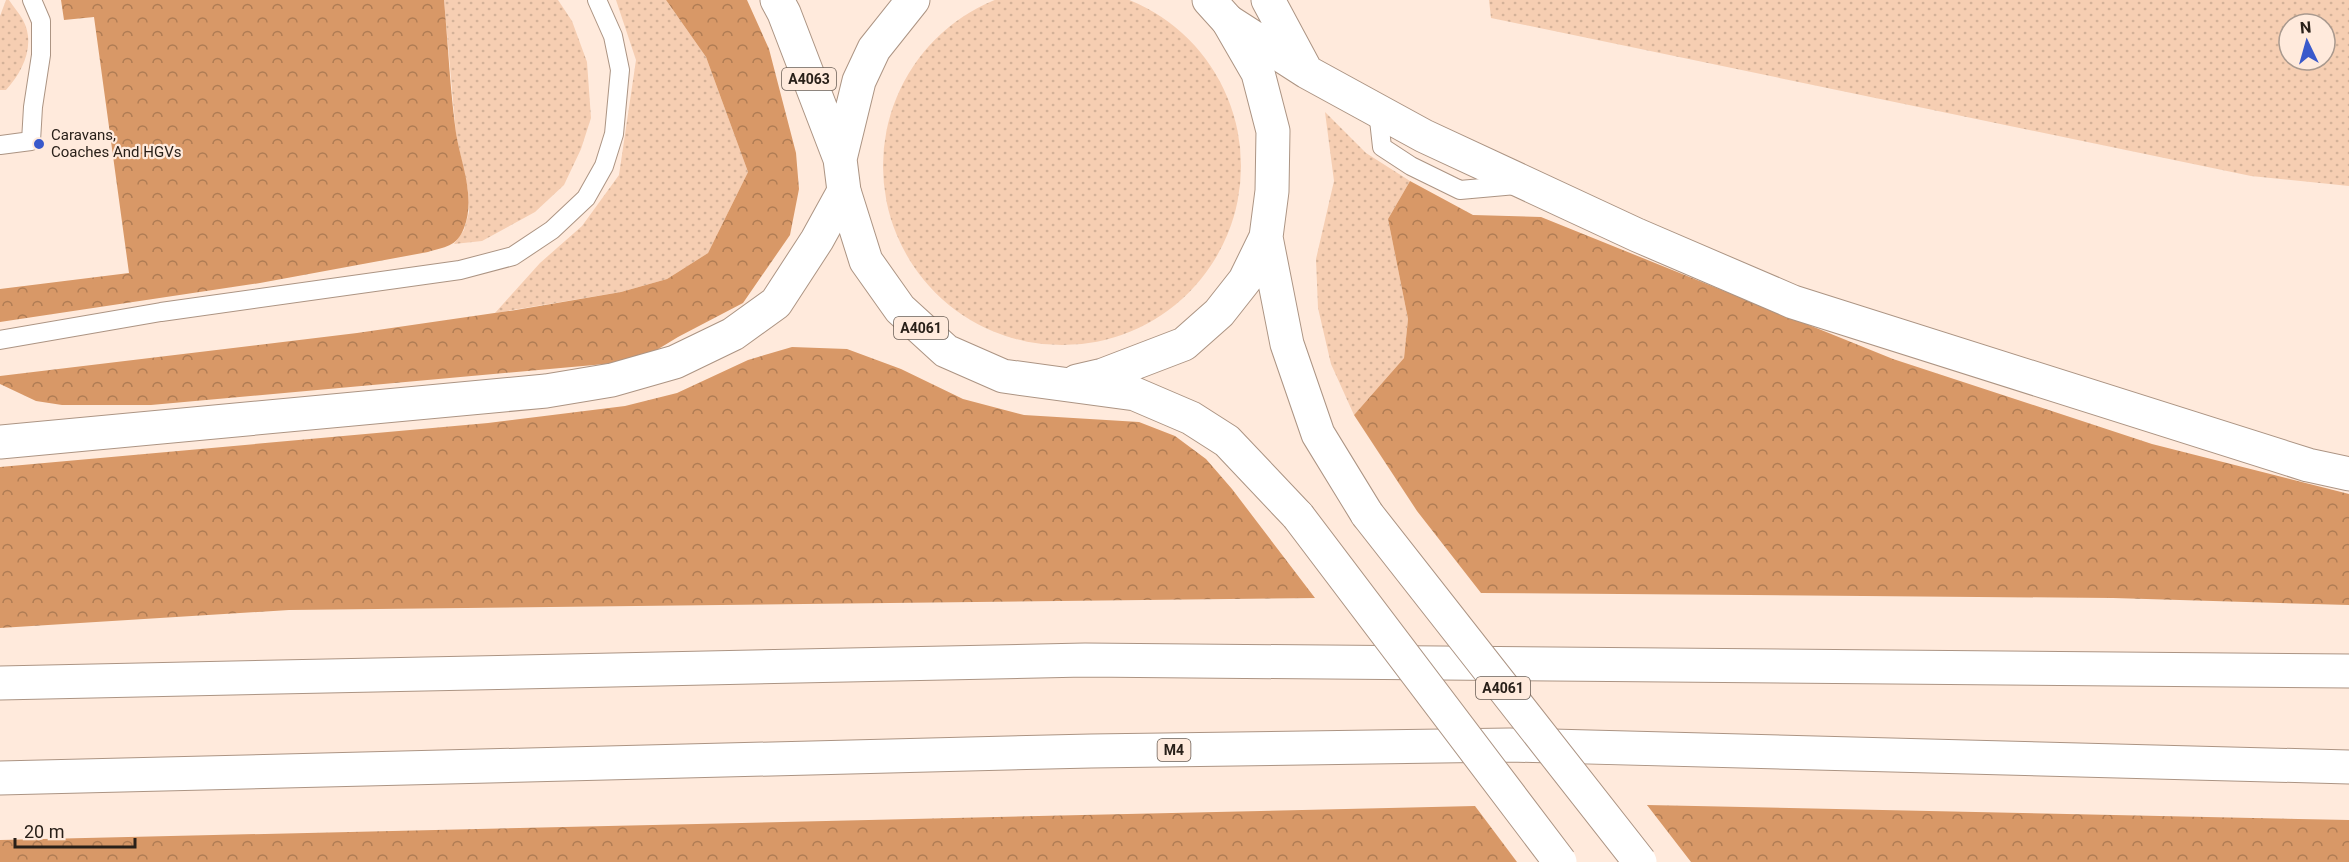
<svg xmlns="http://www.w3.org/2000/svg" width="2349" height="862" viewBox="0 0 2349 862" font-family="Roboto,sans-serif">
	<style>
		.grass { fill: url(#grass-dots); fill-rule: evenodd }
		.forest { fill: url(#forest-crowns) }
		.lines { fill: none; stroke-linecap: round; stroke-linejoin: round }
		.service-casing { stroke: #ac9483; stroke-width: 20 }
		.primary-casing { stroke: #ac9483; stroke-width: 35 }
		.motorway-casing { stroke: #ac9483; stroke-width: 35 }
		.service { stroke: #fff; stroke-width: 18 }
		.primary { stroke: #fff; stroke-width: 33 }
		.motorway { stroke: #fff; stroke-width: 33 }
		.primary-bridge-casing { stroke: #ac9483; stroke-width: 35; stroke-linecap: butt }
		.primary-bridge { stroke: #fff; stroke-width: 33 }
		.poi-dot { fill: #3959cb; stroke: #ffeadc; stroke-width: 2 }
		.labels { text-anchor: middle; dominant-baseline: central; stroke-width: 4.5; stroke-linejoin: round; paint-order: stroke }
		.shield { fill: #ffeadc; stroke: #695d54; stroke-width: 1.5 }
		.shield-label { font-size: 14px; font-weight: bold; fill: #292019 }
		.poi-label { font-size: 15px; fill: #292019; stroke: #ffeadc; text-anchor: start }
	</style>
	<defs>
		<pattern id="grass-dots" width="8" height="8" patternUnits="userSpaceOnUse" patternTransform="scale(1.5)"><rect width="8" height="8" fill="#f6ceb2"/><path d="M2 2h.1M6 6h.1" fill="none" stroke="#d3b198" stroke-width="1.8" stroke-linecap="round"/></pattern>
		<pattern id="forest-crowns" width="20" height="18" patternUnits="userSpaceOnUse" patternTransform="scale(1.5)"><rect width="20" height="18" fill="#d89867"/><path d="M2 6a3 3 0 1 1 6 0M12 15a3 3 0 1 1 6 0" fill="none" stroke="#af7c54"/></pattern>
	</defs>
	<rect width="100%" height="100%" fill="#ffeadc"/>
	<path class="grass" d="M883 166a179 179 0 1 1 358 0a179 179 0 1 1-358 0Z
		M6 0H9C13 6 19 13 23 20 36 44 23 72 6 90H0V16Z
		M444 0H558L572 21 587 62 591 118 581 149 564 185 535 212 482 241 454 244 464 230 469 212 468 190 456 134Z
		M616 0H666L706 57 748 172 708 253 667 279 621 292 495 313 540 263 582 226 619 175 636 60Z
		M1489 0H2349V186L2251 176 1491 18ZM2289 24H2325V60H2289Z
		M1325 112 1366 153 1410 181 1388 219 1408 319 1404 358 1354 415 1331 364 1318 308 1316 259 1334 181Z"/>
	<path class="forest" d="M61 0H444C448 44 450 89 456 133 461 164 476 197 464 228 457 247 444 247 428 252L260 283 0 322V289L129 273 94 17 64 20Z
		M666 0H747L769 49 796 153 799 189 790 235 743 303 678 337 655 351 616 363 151 405H62L36 401 0 384V376L357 333 516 310 621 292 667 279 708 253 748 172 706 57Z
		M1410 181 1473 215 1541 217 1893 359 2152 444 2349 494V605L2113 598 1481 593 1417 511 1354 415 1404 358 1408 319 1388 219Z
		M792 347 847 349 901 369 963 399 1024 415 1139 422 1175 436 1206 459 1232 489 1315 598 289 610 0 628V467L488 423 625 406 677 393 748 360Z
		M1647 805 2349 820V862H1691Z
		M1475 806 1517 862H0V840Z"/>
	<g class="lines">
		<defs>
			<path id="service" d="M1378 111 1382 147 1411 166 1460 190 1516 185
				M0 145 31 141 33 107 41 55V21L32 0
				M0 340 161 312 460 270 513 256 552 230 586 198 604 166 614 134 620 70 613 36 597 0"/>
			<path id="primary" d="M777 0 784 13 840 159
				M913 0 874 49 859 81 840 159 844 191 866 261 900 309 946 351 1003 376 1135 394 1191 418 1227 441 1298 516
				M1209 0 1228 21 1258 73 1273 131 1272 191 1266 237 1287 344 1318 434 1367 514
				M1077 381 1103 375 1184 344 1219 313 1245 280 1266 237"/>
			<path id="motorway" d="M1268 0 1304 67
				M1228 21 1307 72 1424 136 1637 235 1793 302 2308 465 2349 474
				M0 442 546 391 612 380 675 362 733 334 776 303 817 240 844 191
				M0 683 1085 660 2349 671
				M0 778 1091 751 1510 745 2349 767"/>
		</defs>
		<use href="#service" class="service-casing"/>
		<use href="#primary" class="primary-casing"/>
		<use href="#motorway" class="motorway-casing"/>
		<use href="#service" class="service"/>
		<use href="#primary" class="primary"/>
		<use href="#motorway" class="motorway"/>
		<defs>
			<path id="primary-bridge" d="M1367 514 1640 862
				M1298 516 1560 862"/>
		</defs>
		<use href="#primary-bridge" class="primary-bridge-casing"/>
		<use href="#primary-bridge" class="primary-bridge"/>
	</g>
	<circle class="poi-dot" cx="39" cy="144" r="6"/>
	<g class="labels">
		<g class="shield">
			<rect x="782" y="68" width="54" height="22" rx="4.5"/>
			<rect x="894" y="317" width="54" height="22" rx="4.5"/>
			<rect x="1476" y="677" width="54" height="22" rx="4.5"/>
			<rect x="1157.5" y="739" width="33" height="22" rx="4.5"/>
		</g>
		<g class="shield-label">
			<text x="809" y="79">A4063</text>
			<text x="921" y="328">A4061</text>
			<text x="1503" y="688">A4061</text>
			<text x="1174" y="750">M4</text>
		</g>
		<g class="poi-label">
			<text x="51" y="135">Caravans,<tspan x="51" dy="17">Coaches And HGVs</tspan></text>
		</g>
	</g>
	<g transform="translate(2307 42) rotate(355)"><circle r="28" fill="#ffeadc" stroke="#a9998e" stroke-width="1.5"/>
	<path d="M0-4.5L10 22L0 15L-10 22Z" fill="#3959cb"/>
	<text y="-9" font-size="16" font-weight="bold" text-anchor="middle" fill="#292019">N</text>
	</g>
	<path d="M15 838v9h120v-9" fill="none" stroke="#292019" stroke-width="3"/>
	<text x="24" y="838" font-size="18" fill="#292019" stroke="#ffeadc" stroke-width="4.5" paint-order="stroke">20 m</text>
</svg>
